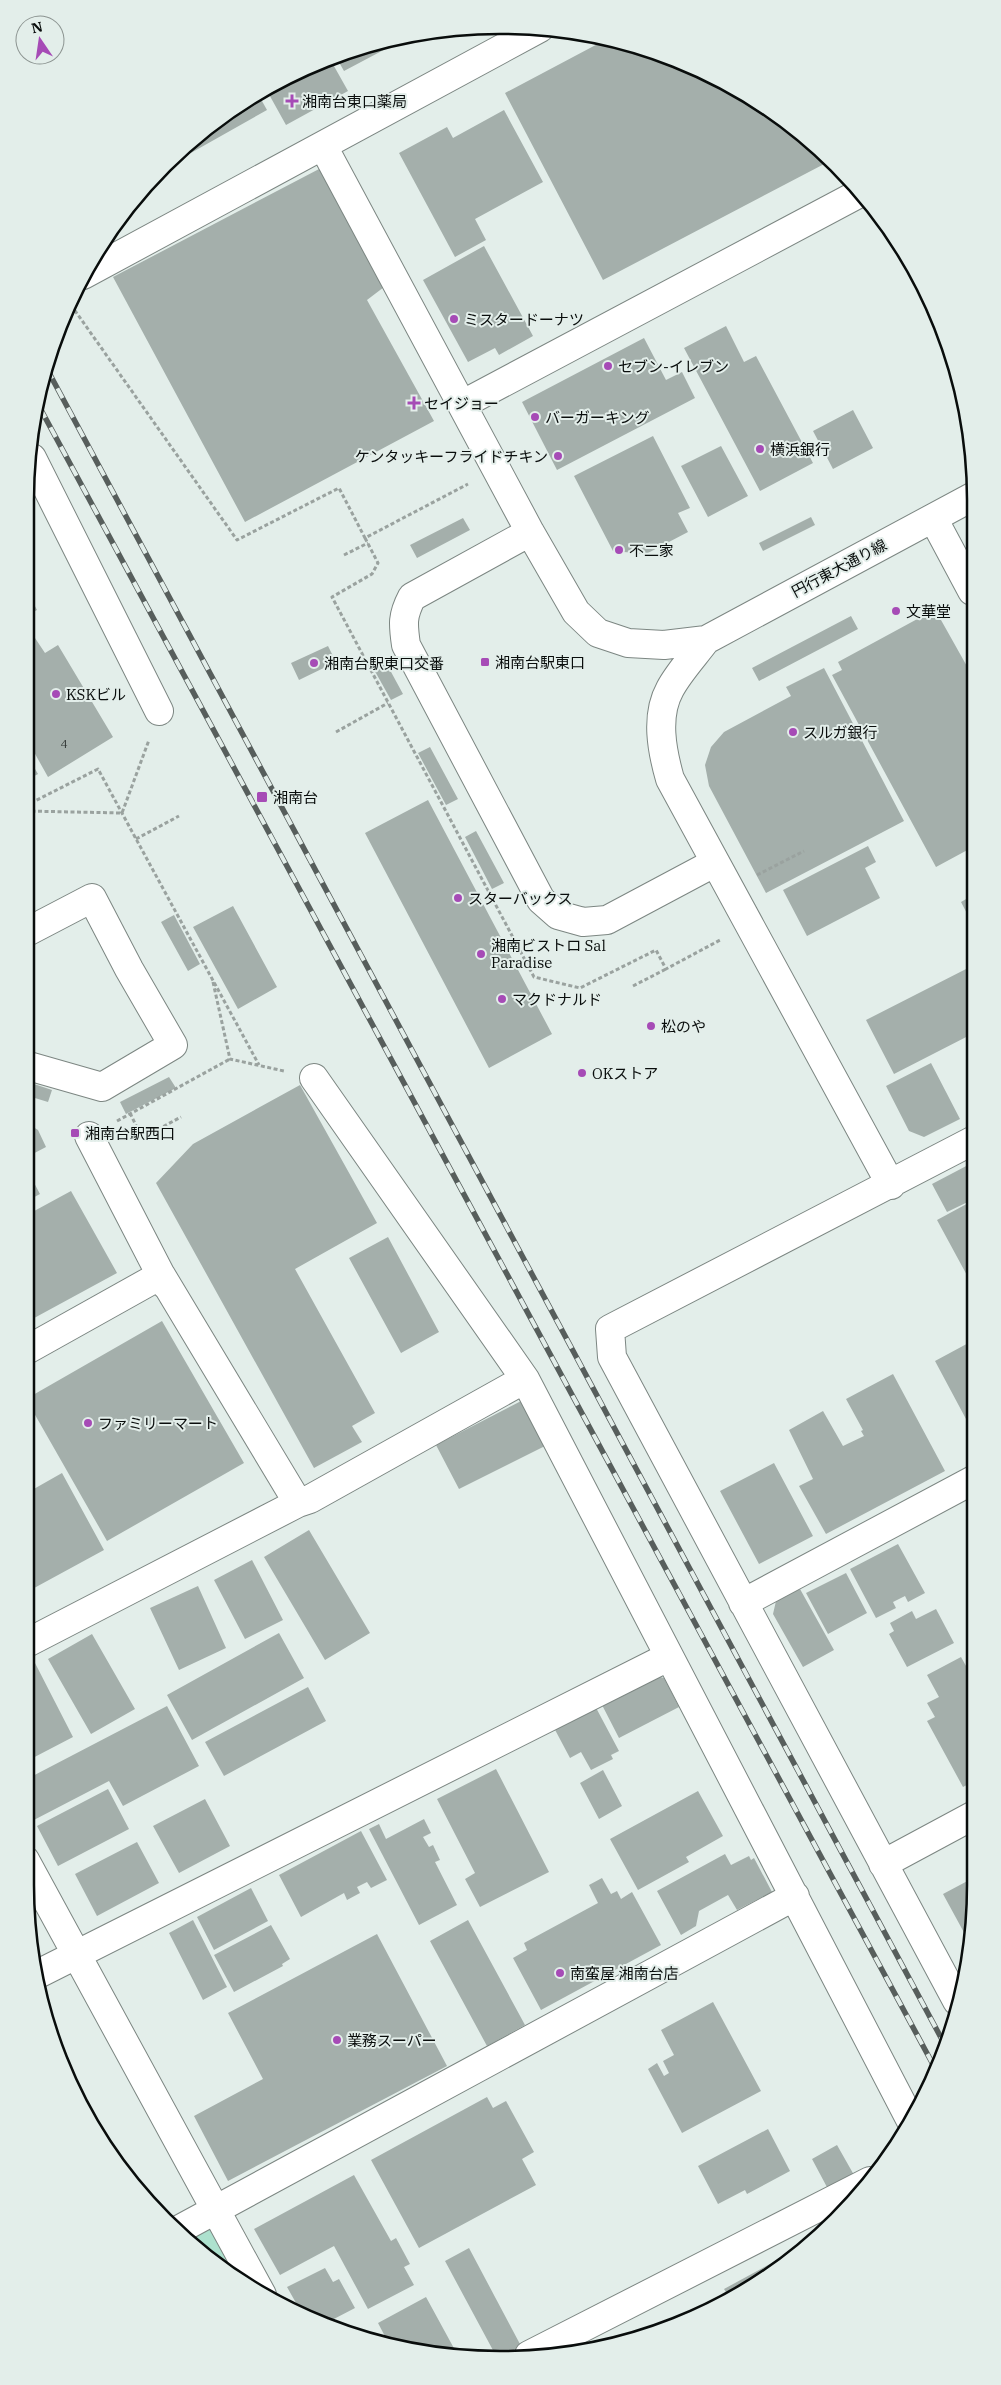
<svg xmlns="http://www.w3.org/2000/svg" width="1001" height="2385" viewBox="0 0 1001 2385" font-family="'IBM Plex Serif','Noto Sans JP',serif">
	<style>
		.green { fill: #ade1ce }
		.building { fill: #a4afab }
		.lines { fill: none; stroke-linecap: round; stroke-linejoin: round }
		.minor-casing { stroke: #7c8682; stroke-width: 30 }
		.path { stroke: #9aa29f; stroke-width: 3; stroke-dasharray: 4 2.5; stroke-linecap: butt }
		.minor { stroke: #fff; stroke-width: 28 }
		.rail-casing { stroke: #575e5c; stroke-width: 5.5 }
		.rail { stroke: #e3eeea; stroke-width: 4; stroke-dasharray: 11; stroke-linecap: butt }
		.poi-dot { fill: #a64bb6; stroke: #e3eeea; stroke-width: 2 }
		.labels { text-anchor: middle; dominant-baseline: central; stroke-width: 4; stroke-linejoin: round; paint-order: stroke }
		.number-label { font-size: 12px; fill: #303634 }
		.poi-label { font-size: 15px; fill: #090d0c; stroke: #e3eeea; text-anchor: start }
		.street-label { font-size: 15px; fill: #090d0c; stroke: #e3eeea }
		.rim { fill: none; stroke: #090d0c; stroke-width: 2.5 }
	</style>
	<rect width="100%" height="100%" fill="#e3eeea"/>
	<path class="green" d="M215 2209 262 2295 180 2229Z"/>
	<path class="building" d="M410 36 344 71 336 57 378 41Z
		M607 39 654 50 790 123 828 162 603 280 505 93Z
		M330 59 348 91 286 125 266 89 290 74Z
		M258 94 267 110 166 167 211 123Z
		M504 110 543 182 475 219 486 240 455 257 399 153 447 127 453 138Z
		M321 168 388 284 367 300 434 421 245 522 113 277Z
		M484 246 533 336 499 355 495 348 468 362 423 280Z
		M726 326 744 362 756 356 813 463 760 491 684 348Z
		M644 338 666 380 682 372 695 398 557 470 522 402Z
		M853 410 873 448 833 469 813 431Z
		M653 436 690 508 678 513 688 532 646 554 613 551 574 476Z
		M721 446 748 496 708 517 681 466Z
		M811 517 815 525 763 551 759 543Z
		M463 518 470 530 417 558 410 545Z
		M25 587 37 610 25 616Z
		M851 616 858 629 759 681 752 668Z
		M932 616 941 620 973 677V847L936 867 832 675 842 670 838 662 921 617Z
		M31 632 45 653 58 645 113 737 48 777 25 736V635Z
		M328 646 336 662 299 680 291 663Z
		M384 659 403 694 391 700 372 666Z
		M824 668 904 821 766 893 709 786 705 765 711 747 724 732 791 696 786 687Z
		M430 747 458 799 446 805 418 753Z
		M25 752 38 774 25 781Z
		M428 800 552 1034 489 1068 365 833Z
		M476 831 504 883 492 889 465 837Z
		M868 846 876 862 865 868 880 898 807 936 783 890Z
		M973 895V925L961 902Z
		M233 906 277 987 238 1009 193 927Z
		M174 915 200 964 188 971 161 922Z
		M968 968 973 979 974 1033 894 1074 866 1020Z
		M931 1063 960 1119 924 1137 909 1131 886 1086Z
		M169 1077 176 1088 126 1114 120 1102Z
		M25 1081 52 1090 48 1102 25 1095Z
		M300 1085 377 1223 295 1269 375 1413 352 1426 362 1442 314 1468 156 1183 193 1144Z
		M25 1122 38 1130 46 1147 25 1158Z
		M972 1163 974 1167V1199L947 1212 932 1184Z
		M25 1166 40 1194 25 1202Z
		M71 1191 117 1273 25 1323V1216Z
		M974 1200V1276L969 1279 937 1220Z
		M388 1237 439 1332 401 1353 349 1258Z
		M162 1321 244 1463 107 1541 26 1399Z
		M974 1340 975 1415 966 1419 935 1361Z
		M893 1374 945 1471 826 1534 799 1486 813 1479 789 1430 823 1411 843 1446 864 1436 861 1431 863 1430 846 1399Z
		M525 1399 549 1444 459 1489 436 1445Z
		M774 1463 813 1536 759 1564 720 1491Z
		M62 1473 104 1550 25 1593V1494Z
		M309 1530 370 1633 325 1660 264 1557Z
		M898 1544 925 1593 908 1602 905 1596 893 1602 896 1608 876 1618 850 1569Z
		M252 1560 283 1620 245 1639 214 1580Z
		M846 1573 867 1613 828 1634 806 1593Z
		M198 1586 226 1648 179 1670 150 1608Z
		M800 1589 834 1650 803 1667 773 1614 776 1601Z
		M936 1609 954 1643 907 1667 889 1634 894 1631 890 1623 912 1611 916 1619Z
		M279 1633 304 1678 192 1740 167 1695Z
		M92 1634 135 1709 91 1734 48 1659Z
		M961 1657 975 1682V1689L969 1693 975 1704 976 1780 963 1787 927 1721 935 1717 927 1703 939 1697 927 1675Z
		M35 1663 73 1737 25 1762V1668Z
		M653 1675 664 1678 679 1707 619 1738 601 1703Z
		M308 1687 326 1721 224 1776 205 1742Z
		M594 1704 619 1751 611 1755 613 1759 591 1770 581 1752 570 1758 553 1726Z
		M167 1706 199 1766 123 1806 109 1781 30 1822 25 1813V1780Z
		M496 1769 549 1872 480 1907 465 1879 475 1873 437 1799Z
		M603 1770 622 1806 599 1819 580 1783Z
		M108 1789 129 1829 58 1866 37 1826Z
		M698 1791 723 1836 686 1857 689 1862 638 1890 610 1839Z
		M205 1799 230 1846 179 1873 153 1826Z
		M424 1819 431 1833 423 1837 429 1847 433 1845 440 1860 435 1862 457 1905 419 1925 369 1829 379 1824 386 1839Z
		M361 1831 387 1880 371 1888 367 1882 357 1887 360 1893 347 1900 344 1893 301 1917 279 1875Z
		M137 1842 159 1883 97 1916 75 1874Z
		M725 1854 731 1865 749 1856 751 1860 754 1858 772 1892 737 1910 728 1895 699 1911 696 1926 681 1935 657 1891Z
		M975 1877 976 1885 967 1938 943 1894Z
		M602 1878 611 1894 617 1891 621 1899 632 1892 661 1945 541 2010 513 1958 527 1950 524 1943 598 1903 589 1885Z
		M251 1888 268 1921 214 1950 197 1917Z
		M193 1920 227 1987 203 2000 169 1933Z
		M468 1920 525 2025 487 2046 430 1941Z
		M271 1925 290 1959 282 1964 283 1966 234 1992 214 1955Z
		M377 1934 447 2066 228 2181 194 2116 263 2079 228 2013Z
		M713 2002 761 2091 682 2133 648 2069 657 2063 664 2076 669 2073 663 2061 674 2055 661 2030Z
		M487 2097 493 2108 506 2101 534 2152 522 2159 536 2185 419 2248 371 2160Z
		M768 2129 790 2171 747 2194 745 2190 718 2204 698 2166Z
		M837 2145 854 2175 828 2189 812 2159Z
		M354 2175 391 2241 396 2238 410 2264 404 2267 414 2285 368 2309 334 2246 280 2275 254 2229Z
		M469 2248 521 2346 506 2354H495L445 2261Z
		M781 2258 782 2260 738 2296 731 2300 724 2289Z
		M325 2268 333 2282 339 2279 355 2308 330 2321 300 2310 287 2287Z
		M426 2297 456 2352 408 2351 389 2344 378 2323Z"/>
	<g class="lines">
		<defs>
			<path id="minor" d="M323 146 530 532 576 612 598 633 628 643 664 645 706 640 972 497
				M83 275 540 28
				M463 404 860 193
				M32 458 159 711
				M933 518 972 591
				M530 532 412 597C402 616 403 624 406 645L541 900 558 915 583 922 607 920 714 863
				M706 640C695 655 679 672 670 689 655 716 662 751 670 779L891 1185
				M25 1065 102 1087 173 1045 129 969 92 898 25 933
				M314 1078 525 1379 912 2123
				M89 1136 166 1285
				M25 1351 161 1275 298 1503
				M743 1603 975 1479
				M25 1644 298 1503 310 1499 525 1379
				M25 1860 262 2295
				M883 1864 976 1814
				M40 1973 668 1657
				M957 2001 612 1357 610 1329 974 1140
				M180 2229 795 1896
				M529 2355 870 2181"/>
		</defs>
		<use href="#minor" class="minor-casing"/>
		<path class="path" d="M71 305 237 540 339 488 365 538 468 484
			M960 416 966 426 968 425
			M365 538 378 563 372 574 332 597 534 977 580 988 656 950 666 969 722 939
			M344 555 368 543
			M336 732 388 703
			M25 806 98 769 259 1065
			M25 811 122 813 149 740
			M136 839 179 816
			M757 875 804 851
			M213 982 230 1059 284 1071
			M633 986 666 969
			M130 1113 142 1138 181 1117
			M117 1121 230 1059"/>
		<use href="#minor" class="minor"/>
		<defs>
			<path id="rail" d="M47 369 946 2047
				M40 408 936 2070"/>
		</defs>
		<use href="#rail" class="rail-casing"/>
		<use href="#rail" class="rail"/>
	</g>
	<g class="poi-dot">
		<path d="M289.5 93.5h5v5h5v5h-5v5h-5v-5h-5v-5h5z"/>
		<circle cx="454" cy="319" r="5"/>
		<circle cx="608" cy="366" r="5"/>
		<path d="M411.5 395.5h5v5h5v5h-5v5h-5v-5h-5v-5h5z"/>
		<circle cx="535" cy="417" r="5"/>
		<circle cx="760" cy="449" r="5"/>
		<circle cx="558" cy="456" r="5"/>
		<circle cx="619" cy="550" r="5"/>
		<circle cx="896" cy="611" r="5"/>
		<rect x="480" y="657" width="10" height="10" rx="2.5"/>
		<circle cx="314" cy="663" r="5"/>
		<circle cx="56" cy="694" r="5"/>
		<circle cx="793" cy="732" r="5"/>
		<rect x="256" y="791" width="12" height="12" rx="2.5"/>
		<circle cx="458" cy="898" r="5"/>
		<circle cx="481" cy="954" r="5"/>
		<circle cx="502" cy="999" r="5"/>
		<circle cx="651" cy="1026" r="5"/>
		<circle cx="582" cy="1073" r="5"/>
		<rect x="70" y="1128" width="10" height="10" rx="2.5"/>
		<circle cx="88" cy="1423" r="5"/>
		<circle cx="560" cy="1973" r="5"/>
		<circle cx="337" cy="2040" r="5"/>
	</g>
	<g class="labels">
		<g class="number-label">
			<text x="64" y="743">4</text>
		</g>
		<g class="poi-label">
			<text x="302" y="101">湘南台東口薬局</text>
			<text x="464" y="319">ミスタードーナツ</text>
			<text x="618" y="366">セブン-イレブン</text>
			<text x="424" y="403">セイジョー</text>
			<text x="545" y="417">バーガーキング</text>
			<text x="770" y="449">横浜銀行</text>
			<text x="548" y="456" text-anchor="end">ケンタッキーフライドチキン</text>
			<text x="629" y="550">不二家</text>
			<text x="906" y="611">文華堂</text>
			<text x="495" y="662">湘南台駅東口</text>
			<text x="324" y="663">湘南台駅東口交番</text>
			<text x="66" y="694">KSKビル</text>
			<text x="803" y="732">スルガ銀行</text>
			<text x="273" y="797">湘南台</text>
			<text x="468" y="898">スターバックス</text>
			<text x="491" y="945">湘南ビストロ Sal<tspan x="491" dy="17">Paradise</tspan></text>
			<text x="512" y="999">マクドナルド</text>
			<text x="661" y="1026">松のや</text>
			<text x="592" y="1073">OKストア</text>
			<text x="85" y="1133">湘南台駅西口</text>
			<text x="98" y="1423">ファミリーマート</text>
			<text x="570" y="1973">南蛮屋 湘南台店</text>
			<text x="347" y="2040">業務スーパー</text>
		</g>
		<g class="street-label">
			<text transform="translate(839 568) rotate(-28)">円行東大通り線</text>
		</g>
	</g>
	<path d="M0 0H1001V2385H0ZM500 34H501A466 466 0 0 1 967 500V1885A466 466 0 0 1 501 2351H500A466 466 0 0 1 34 1885V500A466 466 0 0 1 500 34Z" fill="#e3eeea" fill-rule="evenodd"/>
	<path class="rim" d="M500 34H501A466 466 0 0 1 967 500V1885A466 466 0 0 1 501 2351H500A466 466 0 0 1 34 1885V500A466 466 0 0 1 500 34Z"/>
	<g transform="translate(40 40) rotate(347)"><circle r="24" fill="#e3eeea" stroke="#8c9491"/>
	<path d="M0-4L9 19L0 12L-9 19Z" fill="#a64bb6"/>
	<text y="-8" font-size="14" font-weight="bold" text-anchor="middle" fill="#090d0c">N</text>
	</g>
</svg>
